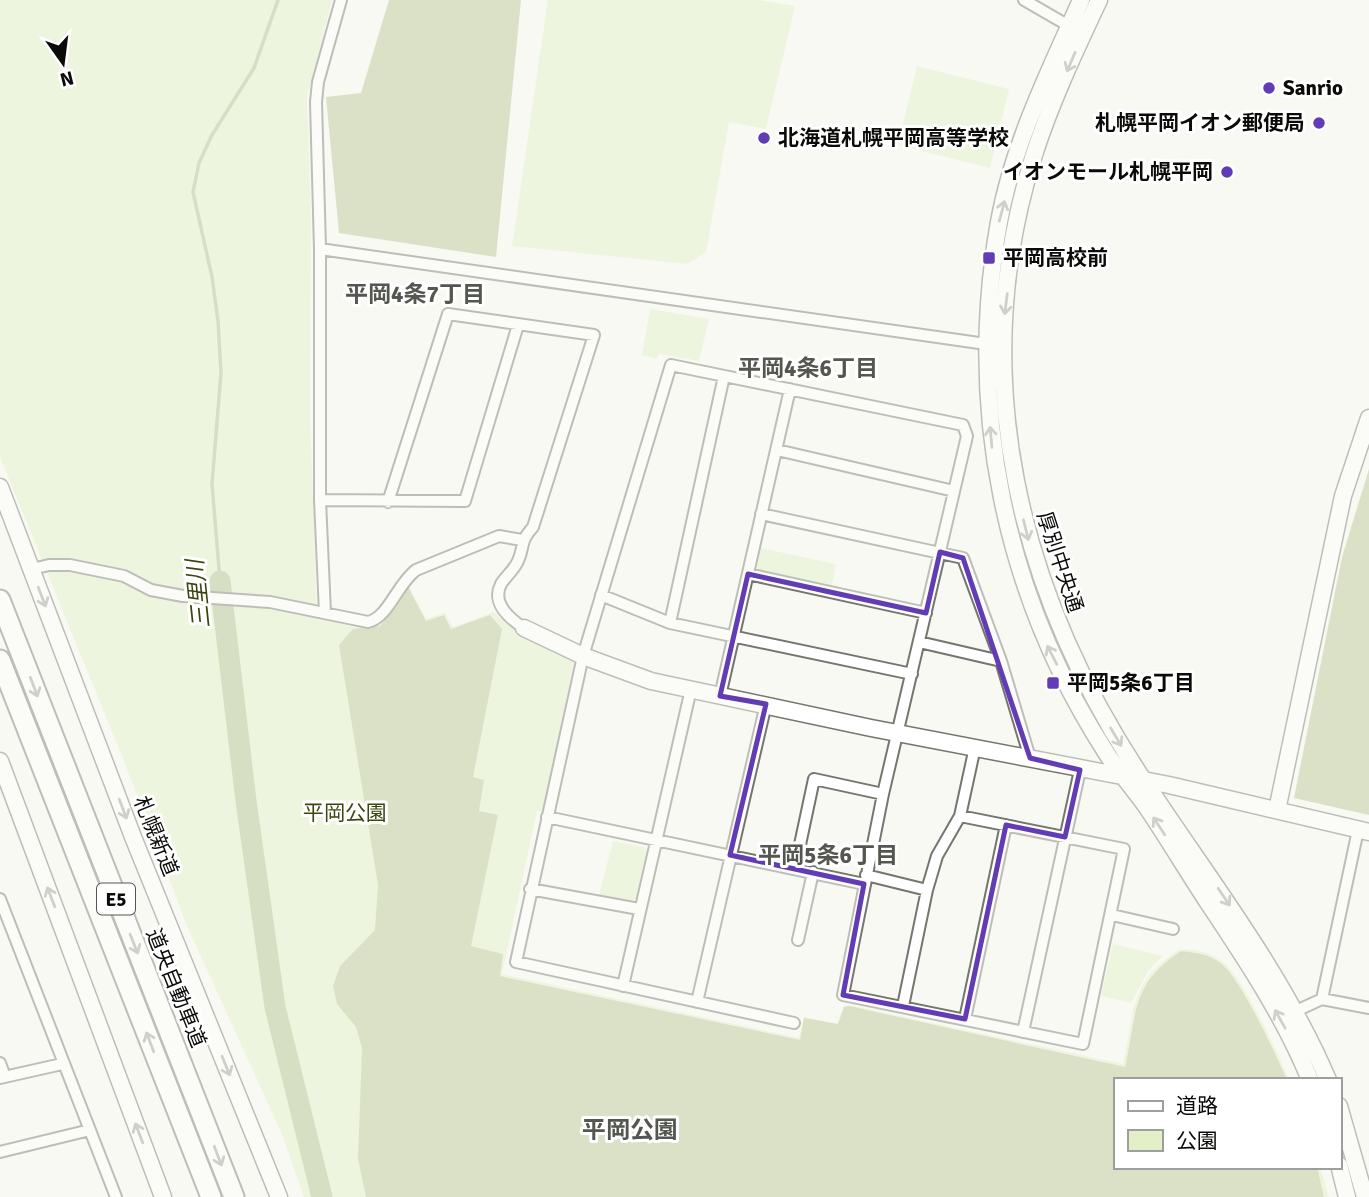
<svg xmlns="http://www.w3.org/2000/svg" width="1369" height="1197" font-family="Signika,'Noto Sans JP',sans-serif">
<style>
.green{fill:#e3efc6}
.forest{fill:#b7c493}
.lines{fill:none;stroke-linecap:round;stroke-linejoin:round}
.stream{stroke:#aebc8a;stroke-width:3.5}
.river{stroke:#aebc8a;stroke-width:21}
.street-casing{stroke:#747670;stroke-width:14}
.secondary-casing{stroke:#747670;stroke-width:19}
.highway-casing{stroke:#747670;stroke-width:23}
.street{stroke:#fff;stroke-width:10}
.secondary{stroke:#fff;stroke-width:16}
.highway{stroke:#fff;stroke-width:19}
.oneway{stroke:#9d9e9d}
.marked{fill:none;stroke:#613cb4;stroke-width:5;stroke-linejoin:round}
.poi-dot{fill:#613cb4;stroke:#fff;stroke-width:2.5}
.labels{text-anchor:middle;stroke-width:6;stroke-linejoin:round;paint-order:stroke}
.shield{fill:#fff;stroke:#545553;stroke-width:2}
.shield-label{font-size:19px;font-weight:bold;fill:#0b0c09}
.poi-label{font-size:21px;font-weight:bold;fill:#0b0c09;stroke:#fff;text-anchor:start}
.street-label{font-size:21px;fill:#0b0c09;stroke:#fff}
.park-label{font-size:21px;fill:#3b470e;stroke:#fff}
.neighbourhood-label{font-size:23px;font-weight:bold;fill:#545650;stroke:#fff}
.water-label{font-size:23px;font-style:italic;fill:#39450c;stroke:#fff}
.quarter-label{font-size:24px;font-weight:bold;fill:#545650;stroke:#fff}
</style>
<rect width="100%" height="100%" fill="#f7f9f2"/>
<path class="green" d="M0 0H332L307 97 311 214 310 414 317 618 355 627 380 625 408 584 426 619 445 613 453 627 494 612 517 632 574 659 544 811H537L502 974 799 1038 804 1017 837 1024 844 1006 849 1005 1123 1064C1135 1011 1128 982 1180 949 1196 950 1208 951 1222 961 1242 976 1279 1054 1289 1080H1115V1167H1320L1329 1197H304L281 1132 188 928 122 756 0 457Z
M548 0H759L795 6 766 129 729 122 706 252 687 264 512 246Z
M917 66 1009 89 990 168 898 145Z
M650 309 709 319 699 361 659 354 657 359 642 355Z
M761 548 836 564 832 585 760 571 757 566Z
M613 841 644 847 646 851 636 899 631 901 599 895Z
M1113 944 1163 956 1148 971 1131 1003 1101 996Z"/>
<path class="forest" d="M389 0H521L496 257 339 233 326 97 361 93Z
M1369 469V815L1294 798 1342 557Z
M408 587 426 621 444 615 451 629 490 615 502 629 473 777 484 780 479 811 498 815 471 946 503 954 500 976 800 1040 804 1018 838 1024 844 1007 849 1006 1125 1067C1137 1015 1130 984 1181 951 1197 953 1209 954 1222 964 1241 980 1276 1054 1287 1080H1115V1167H1317L1324 1197H366L358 1159 362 1048 356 1027 337 1004 333 986 340 966 375 930 378 885 339 645 353 629 380 626Z"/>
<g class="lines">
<path class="stream" d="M220 581 212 484 221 373 218 321 212 277 193 192 199 163 212 135 254 68 278 0"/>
<path class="river" d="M220 581 246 801 275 1007 322 1197"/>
<defs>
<path id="street" d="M1024 0 1069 26
M320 249 986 344
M777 450 954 491
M320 500 465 501 518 325
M388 502 448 314 594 335 533 527C519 543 525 545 518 561 514 570 506 576 501 584 491 603 510 619 524 628
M761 514 963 558 1001 661 1030 758
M32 569 49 565H70L124 576 151 590 183 596 270 602 368 622C388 618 397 584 416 570L499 536 522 540
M748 574 926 613
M601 595 670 623 912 674
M325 613 320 500V249L316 102 318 82 341 0
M670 623 724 376
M919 642 1001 661
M720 696 790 389
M547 817 864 884
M795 868 814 779 883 794
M866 875 927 890
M530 889 639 909
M0 899 116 1197
M1112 915 1173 929
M798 940 813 872
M623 986 691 689
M1322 999 1358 830
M697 1002 766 704
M903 1006 927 890 937 856 960 816 975 747
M1296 1011 1322 999 1369 1008
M965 1019 1006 825
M794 1023 516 962 583 656 671 365 963 425 967 436 883 794 843 995 1083 1044 1124 849 960 816
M1023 1032 1080 770
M0 1063 5 1077
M0 1078 62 1064
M0 1152 90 1130"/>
<path id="secondary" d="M1081 0C1049 72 1013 144 999 222 966 408 1004 595 1107 754 1119 772 1133 788 1146 806 1167 837 1186 869 1207 901 1245 958 1284 1016 1310 1080
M1099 0C1075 51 1050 104 1033 158 965 376 1019 593 1142 778 1207 877 1281 970 1328 1080
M0 487 133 837 279 1197
M524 628 583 656 651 681 871 728 1169 785 1369 832
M0 761 163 1197
M1277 810 1343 496 1369 418
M1339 1106 1365 1197
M1339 1165 1347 1197"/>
<path id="highway" d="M0 600 234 1197
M0 660 211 1197"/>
</defs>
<use href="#street" class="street-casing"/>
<use href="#secondary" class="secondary-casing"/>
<use href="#highway" class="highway-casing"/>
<use href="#street" class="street"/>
<use href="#secondary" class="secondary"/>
<use href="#highway" class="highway"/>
</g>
<defs><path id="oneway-shaft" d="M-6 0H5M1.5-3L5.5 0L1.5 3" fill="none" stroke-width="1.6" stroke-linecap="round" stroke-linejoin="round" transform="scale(1.75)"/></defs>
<g class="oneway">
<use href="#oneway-shaft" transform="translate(1071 62) rotate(113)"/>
<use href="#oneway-shaft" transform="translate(1002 211) rotate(-75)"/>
<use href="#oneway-shaft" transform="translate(1006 304) rotate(97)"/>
<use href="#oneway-shaft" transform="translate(991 437) rotate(-95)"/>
<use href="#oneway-shaft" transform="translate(1026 530) rotate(76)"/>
<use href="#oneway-shaft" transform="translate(42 597) rotate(69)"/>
<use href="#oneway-shaft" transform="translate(1052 655) rotate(-117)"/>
<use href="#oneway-shaft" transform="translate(34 687) rotate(69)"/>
<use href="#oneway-shaft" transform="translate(1116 737) rotate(59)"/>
<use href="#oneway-shaft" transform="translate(123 809) rotate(69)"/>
<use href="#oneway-shaft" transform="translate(1159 826) rotate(-123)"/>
<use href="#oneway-shaft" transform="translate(51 897) rotate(-111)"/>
<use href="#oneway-shaft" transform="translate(1224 897) rotate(56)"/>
<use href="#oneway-shaft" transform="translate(134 944) rotate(68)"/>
<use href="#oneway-shaft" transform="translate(1280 1019) rotate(-119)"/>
<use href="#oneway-shaft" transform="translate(150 1042) rotate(-111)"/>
<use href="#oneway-shaft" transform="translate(226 1066) rotate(68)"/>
<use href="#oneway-shaft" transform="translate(139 1133) rotate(-111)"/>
<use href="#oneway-shaft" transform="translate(218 1156) rotate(69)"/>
</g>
<path d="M0 0H1369V1197H0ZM940 552 963 558 1030 758 1080 770 1065 837 1006 825 965 1019 843 995 864 884 730 855 766 704 720 696 748 574 926 613Z" fill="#f7f9f2" fill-opacity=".55" fill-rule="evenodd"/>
<path class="marked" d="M940 552 963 558 1030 758 1080 770 1065 837 1006 825 965 1019 843 995 864 884 730 855 766 704 720 696 748 574 926 613Z"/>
<g class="poi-dot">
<circle cx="1269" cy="88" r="7"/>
<circle cx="1319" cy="123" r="7"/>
<circle cx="764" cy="138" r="7"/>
<circle cx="1227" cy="172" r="7"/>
<rect x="982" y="251" width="14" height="14" rx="3.5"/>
<rect x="1046" y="676" width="14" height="14" rx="3.5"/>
</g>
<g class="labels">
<rect class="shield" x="97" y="883.5" width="38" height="31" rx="5"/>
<g class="shield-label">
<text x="116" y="906">E5</text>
</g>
<g class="poi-label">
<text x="1283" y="95">Sanrio</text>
<text x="1305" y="130" text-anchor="end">札幌平岡イオン郵便局</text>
<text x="778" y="145">北海道札幌平岡高等学校</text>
<text x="1213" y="179" text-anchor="end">イオンモール札幌平岡</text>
<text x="1003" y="265">平岡高校前</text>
<text x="1067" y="690">平岡5条6丁目</text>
</g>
<g class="street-label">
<text transform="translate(1060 562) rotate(72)" y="7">厚別中央通</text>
<text transform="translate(156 836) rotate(68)" y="7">札幌新道</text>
<text transform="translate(176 988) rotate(68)" y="7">道央自動車道</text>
</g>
<g class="park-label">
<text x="345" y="820">平岡公園</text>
</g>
<g class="neighbourhood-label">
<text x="415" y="302">平岡4条7丁目</text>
<text x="808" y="376">平岡4条6丁目</text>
<text x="828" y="863">平岡5条6丁目</text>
</g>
<g class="water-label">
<text transform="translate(198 594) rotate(-96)" y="8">三里川</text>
</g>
<g class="quarter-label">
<text x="630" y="1138">平岡公園</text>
</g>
</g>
<rect x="1114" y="1078" width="228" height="91" fill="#ffffff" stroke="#9d9e9d" stroke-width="2"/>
<rect x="1128" y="1101" width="35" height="10" fill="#ffffff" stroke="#9d9e9d" stroke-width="2"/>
<text x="1176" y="1113" font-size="21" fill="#0b0c09">道路</text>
<rect x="1128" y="1130" width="35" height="21" fill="#e3efc6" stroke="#9d9e9d" stroke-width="2"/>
<text x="1176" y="1148" font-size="21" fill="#0b0c09">公園</text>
<g transform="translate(63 63) rotate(166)" stroke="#ffffff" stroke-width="5" paint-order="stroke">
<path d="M0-5L12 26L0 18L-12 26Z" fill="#0b0c09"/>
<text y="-10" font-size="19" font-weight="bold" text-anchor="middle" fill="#0b0c09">N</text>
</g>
</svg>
